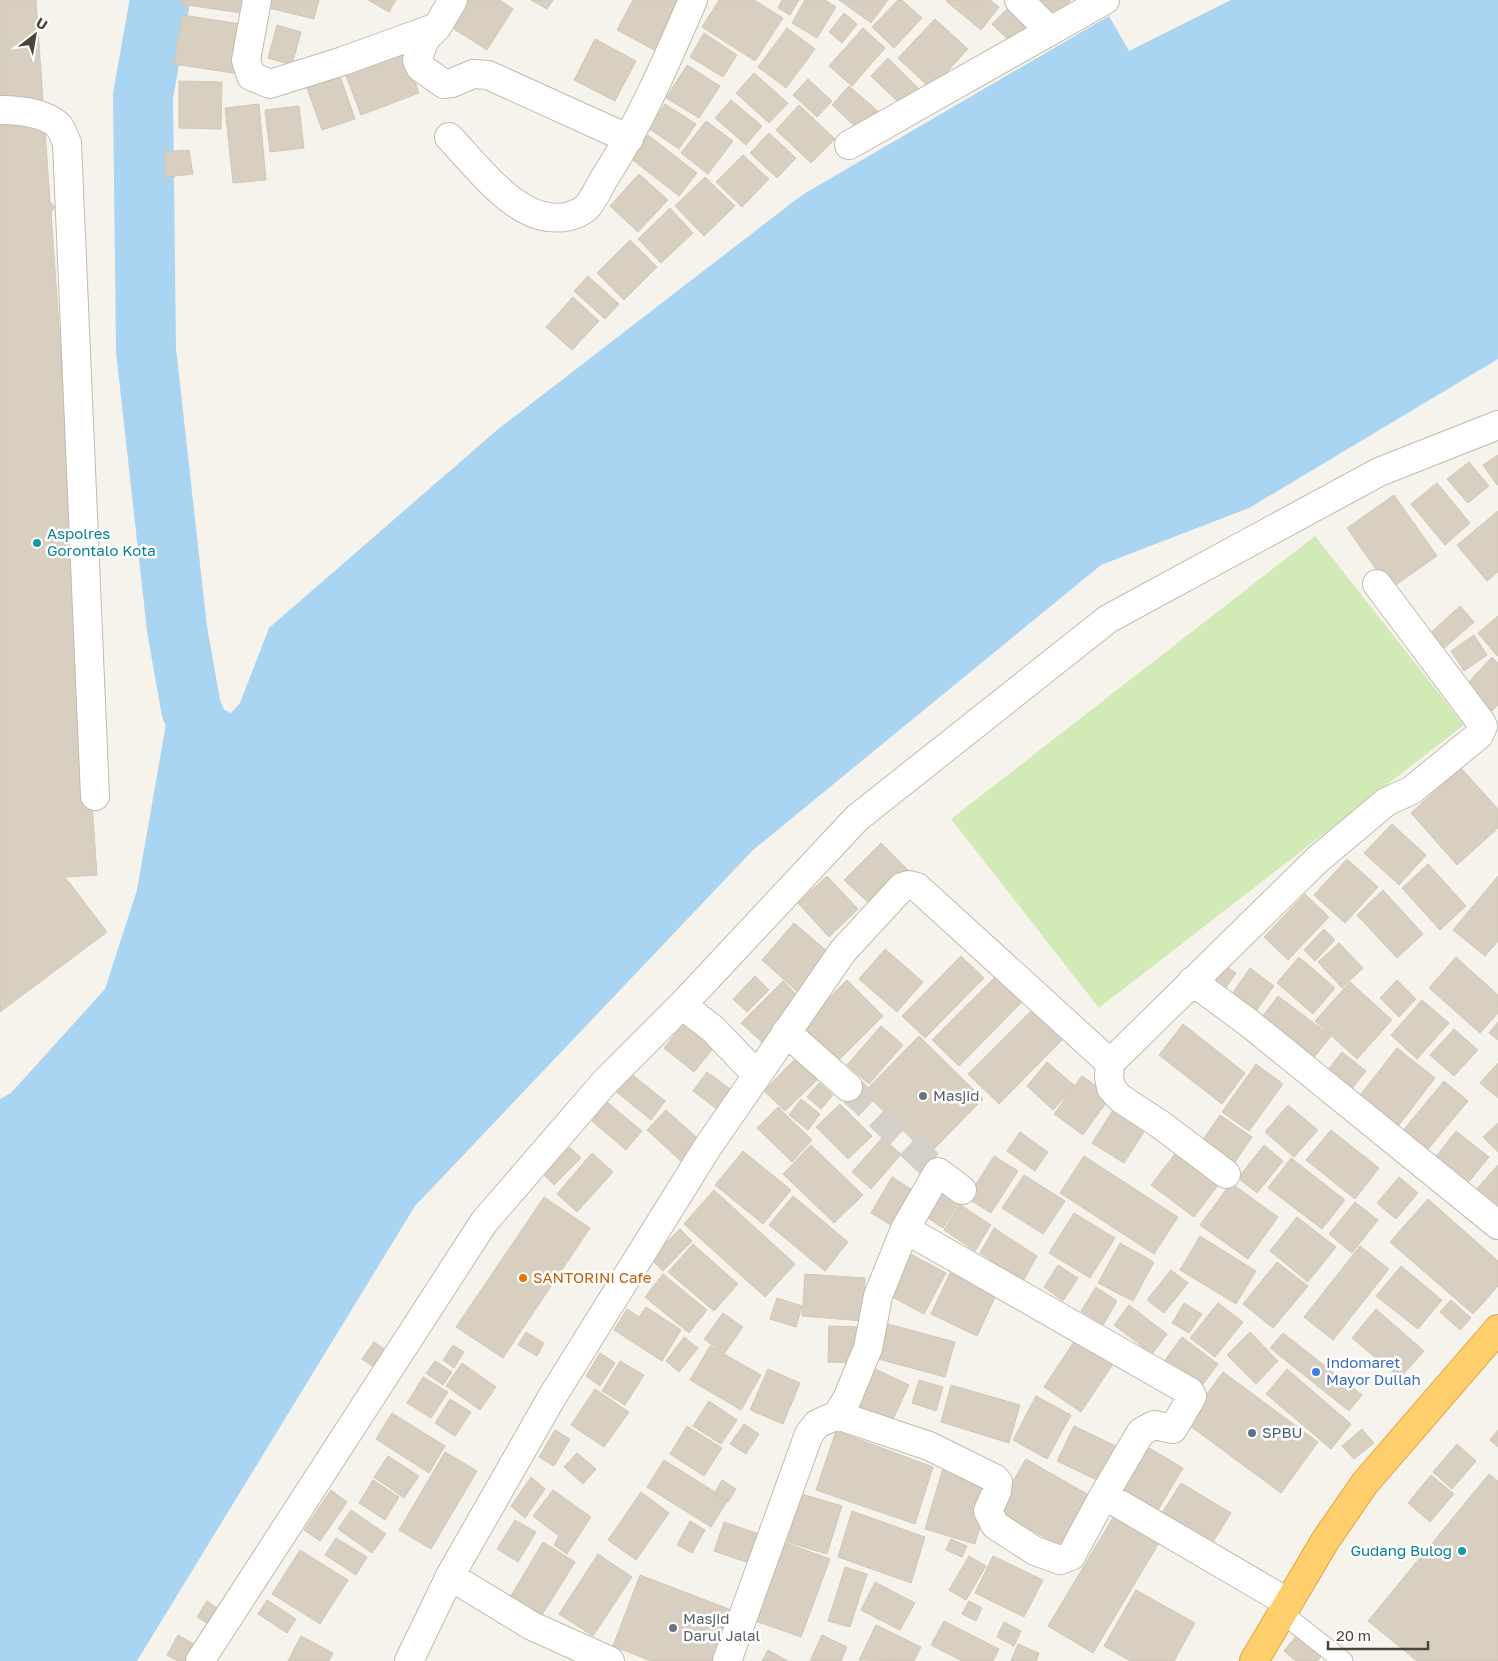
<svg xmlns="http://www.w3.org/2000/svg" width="1498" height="1661" font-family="'Golos Text',sans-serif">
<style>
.green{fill:#d2eab5}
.water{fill:#a9d4f2}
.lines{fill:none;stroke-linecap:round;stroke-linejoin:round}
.river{stroke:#a9d4f2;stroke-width:60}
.building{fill:#d8cfc1;stroke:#d3c7b4}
.street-tunnel{stroke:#d4d0c8;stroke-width:28;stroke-dasharray:28 14;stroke-linecap:butt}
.lane-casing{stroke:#c2bbae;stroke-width:21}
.street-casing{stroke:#c2bbae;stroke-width:30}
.highway-casing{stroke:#e0a43c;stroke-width:30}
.lane{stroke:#fff;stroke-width:19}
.street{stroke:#fff;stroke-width:28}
.highway{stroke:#ffcf6e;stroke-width:28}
.culture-dot{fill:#0f9aa8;stroke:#fff;stroke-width:2}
.worship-dot{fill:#6b7280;stroke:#fff;stroke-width:2}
.food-dot{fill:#e8710a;stroke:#fff;stroke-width:2}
.shop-dot{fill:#3f7fe0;stroke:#fff;stroke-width:2}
.service-dot{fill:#5c6f8a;stroke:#fff;stroke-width:2}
.labels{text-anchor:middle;stroke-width:5;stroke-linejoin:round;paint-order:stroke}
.culture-label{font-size:15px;fill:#0d838f;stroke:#fff;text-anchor:start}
.worship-label{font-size:15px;fill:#5b616d;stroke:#fff;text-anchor:start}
.food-label{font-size:15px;fill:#c56008;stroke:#fff;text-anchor:start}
.shop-label{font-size:15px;fill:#366cbe;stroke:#fff;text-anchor:start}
.service-label{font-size:15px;fill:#4e5e75;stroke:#fff;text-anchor:start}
</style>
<rect width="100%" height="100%" fill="#f6f3ec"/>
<path class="green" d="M1315 536 1464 725 1099 1008 951 819Z"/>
<path class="water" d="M1231 0H1498V359L1249 508 1101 565 753 850 415 1206 137 1661H0V1099L11 1093 105 989 137 890 167 718 210 703 231 713 240 703 269 628 497 430 802 195 1109 16 1129 51Z"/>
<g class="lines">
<path class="river" d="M160 0 143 96 146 350 177 629 191 708 222 786"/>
</g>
<path class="building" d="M0 0H36L50 202 55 207 51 212 97 875 65 877 107 932 0 1012Z
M182 0H249L247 14 181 4Z
M266 0H319L314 19 265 7Z
M368 0H396L389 12Z
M469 0H500L513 9 487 50 451 27Z
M531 0H553L547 9Z
M633 0H688L660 53 617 30Z
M719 0H754L783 18 755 61 702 27Z
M782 0H799L790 15 778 8Z
M805 0H825L836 7 817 38 792 23Z
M839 0H888L871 23Z
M898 0H902L922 18 894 48 872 27Z
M948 0H990L999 7 981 30 946 1Z
M1040 0H1071L1056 16Z
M1014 2 1037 24 1016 47 992 24Z
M844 13 857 24 842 43 829 32Z
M182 15 247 25 239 74 174 64Z
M935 19 968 49 931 89 898 58Z
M277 25 301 32 292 65 268 58Z
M787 28 815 49 786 88 758 67Z
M863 28 885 48 852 86 829 66Z
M704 33 737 55 723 77 690 57Z
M595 39 636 61 615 101 574 80Z
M401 46 419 93 361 115 343 68Z
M888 58 921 91 904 108 871 76Z
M687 65 720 86 699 118 666 98Z
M754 73 788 103 769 123 736 93Z
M340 76 355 119 322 130 307 88Z
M808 79 832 101 817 117 793 95Z
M179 81 222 82 221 129 179 128Z
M849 86 879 112 861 132 832 105Z
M731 100 762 126 746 145 715 118Z
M259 104 266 180 233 183 225 108Z
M665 104 696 124 679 149 648 128Z
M799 105 835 139 811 163 776 130Z
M299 106 304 148 270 152 265 110Z
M706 121 733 141 708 174 681 153Z
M769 133 796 158 777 178 750 153Z
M648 135 697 173 679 196 630 158Z
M189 150 193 174 166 177 164 152Z
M743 155 769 179 742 207 716 182Z
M639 174 668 200 638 232 610 206Z
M705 177 735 206 704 236 675 206Z
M670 208 693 233 661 263 638 239Z
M630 240 657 267 624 300 597 273Z
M588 276 619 304 605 319 574 291Z
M573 297 599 321 572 350 546 327Z
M1498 455V484L1497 485 1483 465Z
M1469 462 1489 486 1468 503 1447 479Z
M1437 483 1470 523 1445 545 1411 504Z
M1394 495 1437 556 1390 589 1347 528Z
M1498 511V572L1487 581 1457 545Z
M1460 606 1474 622 1441 651 1427 636Z
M1498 616V655L1497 656 1478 633Z
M1474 635 1487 655 1464 671 1451 651Z
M1492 657 1498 663V705L1492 711 1465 686Z
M1461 768 1498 809V828L1457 865 1411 813Z
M1392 824 1426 855 1399 885 1364 853Z
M881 843 909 871 873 907 844 880Z
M1347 859 1378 887 1345 923 1314 895Z
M1428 864 1466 906 1440 930 1402 888Z
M827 876 858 909 829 937 798 903Z
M1498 876V941L1485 956 1453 930Z
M1383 890 1423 934 1397 958 1357 915Z
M1305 894 1329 917 1288 960 1264 937Z
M794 923 835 958 802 996 762 960Z
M1324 929 1335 940 1315 961 1304 950Z
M1339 943 1363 968 1342 988 1318 962Z
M885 949 923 982 897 1012 859 979Z
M961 956 984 978 925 1038 902 1016Z
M1299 957 1335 988 1313 1014 1277 983Z
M1456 957 1498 995V1013L1480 1033 1429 988Z
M1220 962 1236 973 1223 992 1206 980Z
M1250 968 1274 986 1254 1014 1230 997Z
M755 976 769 990 747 1012 733 999Z
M996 976 1022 1002 959 1066 932 1040Z
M847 980 883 1016 833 1066 797 1030Z
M1397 980 1416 999 1399 1017 1380 998Z
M783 981 804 1002 763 1043 741 1023Z
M1350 982 1392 1020 1357 1059 1315 1021Z
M1278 996 1331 1036 1311 1061 1259 1021Z
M1422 1000 1449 1023 1417 1059 1391 1035Z
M1039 1003 1069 1033 999 1104 968 1074Z
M689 1017 719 1041 694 1072 664 1048Z
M1498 1022V1040L1489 1033Z
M1183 1024 1245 1073 1222 1104 1159 1055Z
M881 1026 903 1045 869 1084 847 1065Z
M1454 1029 1478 1050 1454 1076 1430 1055Z
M919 1036 983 1099 928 1155 864 1092Z
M1397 1048 1435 1078 1396 1129 1357 1099Z
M1342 1052 1366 1071 1347 1095 1323 1076Z
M795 1059 817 1080 785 1111 764 1091Z
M1047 1062 1075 1086 1053 1110 1027 1086Z
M1498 1063V1098L1480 1083Z
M1256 1064 1283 1084 1249 1131 1222 1112Z
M629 1072 665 1101 651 1120 614 1090Z
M707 1072 733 1091 718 1110 693 1091Z
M1082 1076 1111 1096 1083 1135 1054 1114Z
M1444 1081 1468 1101 1424 1154 1400 1134Z
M819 1083 833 1095 821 1109 807 1097Z
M801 1099 820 1114 808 1130 789 1115Z
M607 1102 642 1131 626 1150 592 1121Z
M840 1104 872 1136 848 1159 816 1127Z
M1288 1105 1318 1130 1294 1157 1265 1132Z
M778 1107 812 1140 792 1162 757 1128Z
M1115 1107 1147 1127 1124 1163 1092 1143Z
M666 1110 702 1142 683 1163 647 1130Z
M1220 1115 1252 1137 1229 1171 1197 1148Z
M1498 1123V1152L1483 1137Z
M1331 1130 1379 1168 1355 1199 1306 1160Z
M1456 1131 1489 1157 1463 1189 1431 1163Z
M1020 1132 1048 1152 1035 1171 1007 1151Z
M882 1138 901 1154 871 1189 852 1172Z
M811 1145 863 1195 834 1223 783 1174Z
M1264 1145 1283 1161 1257 1193 1238 1178Z
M1181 1146 1224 1177 1194 1217 1151 1185Z
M570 1147 581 1158 554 1185 543 1174Z
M743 1151 791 1190 763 1224 715 1185Z
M592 1153 613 1172 577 1212 557 1194Z
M994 1156 1018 1171 991 1213 967 1198Z
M1084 1156 1178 1217 1154 1254 1060 1193Z
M1291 1158 1345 1200 1322 1229 1268 1188Z
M1498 1165V1217L1472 1194Z
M1024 1175 1065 1201 1043 1234 1002 1208Z
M892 1177 917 1193 896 1228 871 1213Z
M1399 1177 1418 1193 1396 1219 1377 1203Z
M1231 1183 1278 1217 1248 1259 1200 1225Z
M933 1187 958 1203 943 1228 919 1212Z
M714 1190 795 1264 765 1297 684 1224Z
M793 1196 848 1242 825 1271 769 1225Z
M544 1197 590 1228 503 1358 456 1327Z
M1428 1199 1498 1261V1286L1473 1314 1390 1242Z
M1355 1202 1378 1220 1352 1253 1329 1234Z
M959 1204 991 1225 975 1251 944 1230Z
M1074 1213 1115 1238 1090 1278 1049 1253Z
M1297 1217 1336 1247 1308 1282 1270 1251Z
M994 1228 1037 1256 1023 1281 980 1253Z
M680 1229 692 1241 663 1271 650 1258Z
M1200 1236 1256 1271 1236 1304 1180 1270Z
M1120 1243 1154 1262 1133 1301 1098 1283Z
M693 1244 738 1284 714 1311 668 1272Z
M1360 1246 1389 1269 1333 1340 1304 1317Z
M905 1251 946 1273 924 1314 883 1292Z
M1277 1262 1308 1286 1273 1328 1243 1304Z
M1058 1265 1078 1278 1063 1301 1044 1287Z
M1401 1266 1442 1300 1418 1329 1376 1296Z
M1171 1270 1188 1283 1164 1313 1147 1300Z
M950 1273 996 1295 977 1336 931 1314Z
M663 1274 707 1310 689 1333 645 1297Z
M805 1274 865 1278 863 1321 802 1316Z
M1096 1287 1117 1301 1103 1325 1081 1311Z
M777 1298 802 1306 796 1327 770 1319Z
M1451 1300 1471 1318 1460 1330 1440 1312Z
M1184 1303 1202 1314 1189 1333 1172 1323Z
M1218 1303 1243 1322 1215 1357 1190 1338Z
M1129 1305 1167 1334 1152 1354 1114 1325Z
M646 1307 681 1330 662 1361 614 1330 627 1309 639 1317Z
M1376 1309 1424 1351 1400 1378 1352 1338Z
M723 1313 743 1327 724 1354 704 1339Z
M888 1324 955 1342 945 1377 878 1359Z
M829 1326 862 1327 861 1363 828 1362Z
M526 1332 544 1343 537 1356 518 1345Z
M1250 1332 1278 1361 1256 1384 1227 1355Z
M1283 1333 1362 1395 1349 1411 1270 1348Z
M1079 1334 1117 1358 1081 1412 1044 1387Z
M684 1337 698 1348 679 1372 666 1361Z
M1182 1337 1218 1364 1201 1387 1165 1360Z
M374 1342 389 1352 378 1370 362 1359Z
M453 1345 464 1352 454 1368 443 1360Z
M710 1346 761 1375 741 1410 690 1380Z
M600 1353 615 1363 600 1386 586 1376Z
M435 1361 452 1372 443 1385 426 1373Z
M620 1361 644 1375 625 1405 602 1391Z
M462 1363 496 1387 480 1410 446 1386Z
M873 1368 909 1385 889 1428 853 1410Z
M768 1369 800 1383 783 1424 750 1410Z
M1287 1369 1351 1424 1331 1449 1266 1394Z
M1223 1372 1318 1442 1281 1493 1186 1423Z
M423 1377 448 1392 431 1418 407 1403Z
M919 1380 943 1387 936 1411 912 1403Z
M951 1385 1020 1405 1009 1443 941 1422Z
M595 1389 629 1412 604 1447 571 1425Z
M1036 1396 1071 1415 1047 1459 1013 1440Z
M450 1399 471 1412 455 1436 435 1423Z
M709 1401 737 1420 721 1444 693 1426Z
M392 1413 445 1446 429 1473 376 1439Z
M744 1424 759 1434 746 1454 730 1444Z
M687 1426 722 1448 704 1476 670 1454Z
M1074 1426 1120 1448 1103 1483 1057 1461Z
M1362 1429 1374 1443 1354 1459 1342 1446Z
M555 1430 570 1439 554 1466 539 1457Z
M1498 1430V1447L1490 1440Z
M836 1431 933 1467 915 1524 816 1490Z
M1139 1442 1183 1468 1155 1515 1111 1489Z
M1457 1444 1476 1461 1452 1489 1433 1472Z
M445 1452 477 1471 431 1549 399 1530Z
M577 1453 596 1469 583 1484 564 1467Z
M388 1456 419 1476 404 1498 374 1477Z
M1026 1459 1094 1498 1065 1549 996 1510Z
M664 1460 728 1500 711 1527 647 1487Z
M943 1468 993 1483 975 1544 925 1529Z
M1489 1474 1498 1481V1661H1417L1368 1621Z
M1431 1475 1454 1494 1430 1522 1408 1503Z
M531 1477 545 1489 525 1518 511 1506Z
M373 1480 399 1497 385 1520 359 1503Z
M722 1480 736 1489 728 1502 714 1494Z
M1181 1483 1231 1513 1210 1547 1160 1516Z
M331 1490 347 1502 320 1541 304 1530Z
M553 1490 591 1517 567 1554 554 1545 559 1536 533 1516Z
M641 1492 669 1513 636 1560 608 1540Z
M802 1494 842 1506 827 1554 787 1542Z
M351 1510 386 1534 372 1553 338 1529Z
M852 1511 925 1537 911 1583 838 1557Z
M1114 1516 1159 1543 1093 1653 1048 1626Z
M515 1520 536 1532 518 1562 497 1549Z
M690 1521 705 1530 692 1553 677 1545Z
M724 1522 762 1535 752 1564 714 1551Z
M336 1538 367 1557 356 1575 325 1555Z
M775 1539 830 1559 801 1637 747 1618Z
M951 1539 967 1546 962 1557 946 1550Z
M543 1542 575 1562 542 1615 511 1596Z
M300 1550 348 1580 320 1624 272 1594Z
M598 1554 632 1577 593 1636 559 1614Z
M969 1556 986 1566 966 1600 949 1590Z
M993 1556 1043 1580 1024 1617 975 1593Z
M845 1567 867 1574 850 1627 828 1621Z
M640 1575 734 1611 714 1661H651L613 1646Z
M875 1582 915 1603 900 1630 861 1610Z
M1136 1590 1195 1623 1174 1661H1130L1104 1646Z
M267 1600 296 1619 287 1633 258 1614Z
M207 1601 223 1612 213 1627 197 1617Z
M969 1601 982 1608 976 1621 962 1614Z
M944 1621 999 1649 993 1661H962L931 1645Z
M1004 1622 1021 1631 1014 1646 997 1637Z
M876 1625 921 1647 914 1661 859 1660Z
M1301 1630 1326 1651 1317 1661H1296L1284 1651Z
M178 1635 201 1648 193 1661H178L167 1655Z
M822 1635 847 1647 841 1661H810Z
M301 1636 333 1653 329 1661H288Z
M1018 1644 1039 1653 1036 1661H1011Z
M768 1650 788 1661H762Z"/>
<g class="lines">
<path class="street-tunnel" d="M848 1087 938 1172"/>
<defs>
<path id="lane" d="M1281 1612 1343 1661"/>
<path id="street" d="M257 0 246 60 251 76 270 84 343 61 437 27
M453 0 437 27 425 39 417 60 420 67 444 84 452 83 473 74 488 75 629 139
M1019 0 1050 31
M0 110C18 110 43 112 58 125 62 129 64 137 67 143L95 796
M449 137C474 163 511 213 548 217 562 219 577 216 587 207 595 198 600 184 607 174 642 119 667 60 693 0
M849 145 1105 0
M1192 981 1249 1023 1498 1225
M682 1005 857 818 1108 619 1379 472 1498 425
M786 1032 848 1087
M1226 1174 1161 1125 1120 1098 1111 1088 1109 1077 1110 1063 1317 860 1386 802 1412 790 1479 735 1483 726 1480 721 1377 584
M962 1190 938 1172 905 1229 878 1296 868 1348 847 1399 837 1415 929 1446 994 1478 998 1482 997 1491 988 1511 995 1525 1035 1551 1060 1560 1071 1556 1104 1495 1287 1602
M905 1229 1190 1392 1192 1396 1190 1400 1173 1429 1154 1425 1141 1432 1104 1495
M450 1576 532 1626 610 1661
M200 1661 484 1222 605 1082 682 1005 713 1029 757 1075
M409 1661 450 1576 552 1397 707 1148 843 951 902 887 909 885 917 887 1110 1063
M727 1661 809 1434 817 1424 837 1415"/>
<path id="highway" d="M1254 1661 1325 1541 1365 1483 1498 1329"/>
</defs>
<use href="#lane" class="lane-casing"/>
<use href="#street" class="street-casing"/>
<use href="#highway" class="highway-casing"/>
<use href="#lane" class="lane"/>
<use href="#street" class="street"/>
<use href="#highway" class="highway"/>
</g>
<g class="culture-dot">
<circle cx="37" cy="543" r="5"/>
<circle cx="1462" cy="1551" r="5"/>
</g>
<g class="worship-dot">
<circle cx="923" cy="1096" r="5"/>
<circle cx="673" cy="1628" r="5"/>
</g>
<circle class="food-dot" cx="523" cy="1278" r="5"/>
<circle class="shop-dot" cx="1316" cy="1372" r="5"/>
<circle class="service-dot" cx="1252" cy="1433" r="5"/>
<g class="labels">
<g class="culture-label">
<text x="47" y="539">Aspolres<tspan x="47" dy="17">Gorontalo Kota</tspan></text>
<text x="1452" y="1556" text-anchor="end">Gudang Bulog</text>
</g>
<g class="worship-label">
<text x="933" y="1101">Masjid</text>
<text x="683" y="1624">Masjid<tspan x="683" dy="17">Darul Jalal</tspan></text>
</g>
<g class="food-label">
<text x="533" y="1283">SANTORINI Cafe</text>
</g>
<g class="shop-label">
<text x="1326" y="1368">Indomaret<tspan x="1326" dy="17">Mayor Dullah</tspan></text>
</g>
<g class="service-label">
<text x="1262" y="1438">SPBU</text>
</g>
</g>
<g transform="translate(35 35) rotate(31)" stroke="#ffffff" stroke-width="4" paint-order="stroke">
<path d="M0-4L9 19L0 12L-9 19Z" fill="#4b4439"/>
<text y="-8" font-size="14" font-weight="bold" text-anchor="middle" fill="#4b4439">U</text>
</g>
<path d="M1328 1641v8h100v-8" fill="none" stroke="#4b4439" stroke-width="2.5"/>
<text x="1336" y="1641" font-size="15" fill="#4b4439" stroke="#ffffff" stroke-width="4" paint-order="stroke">20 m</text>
</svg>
